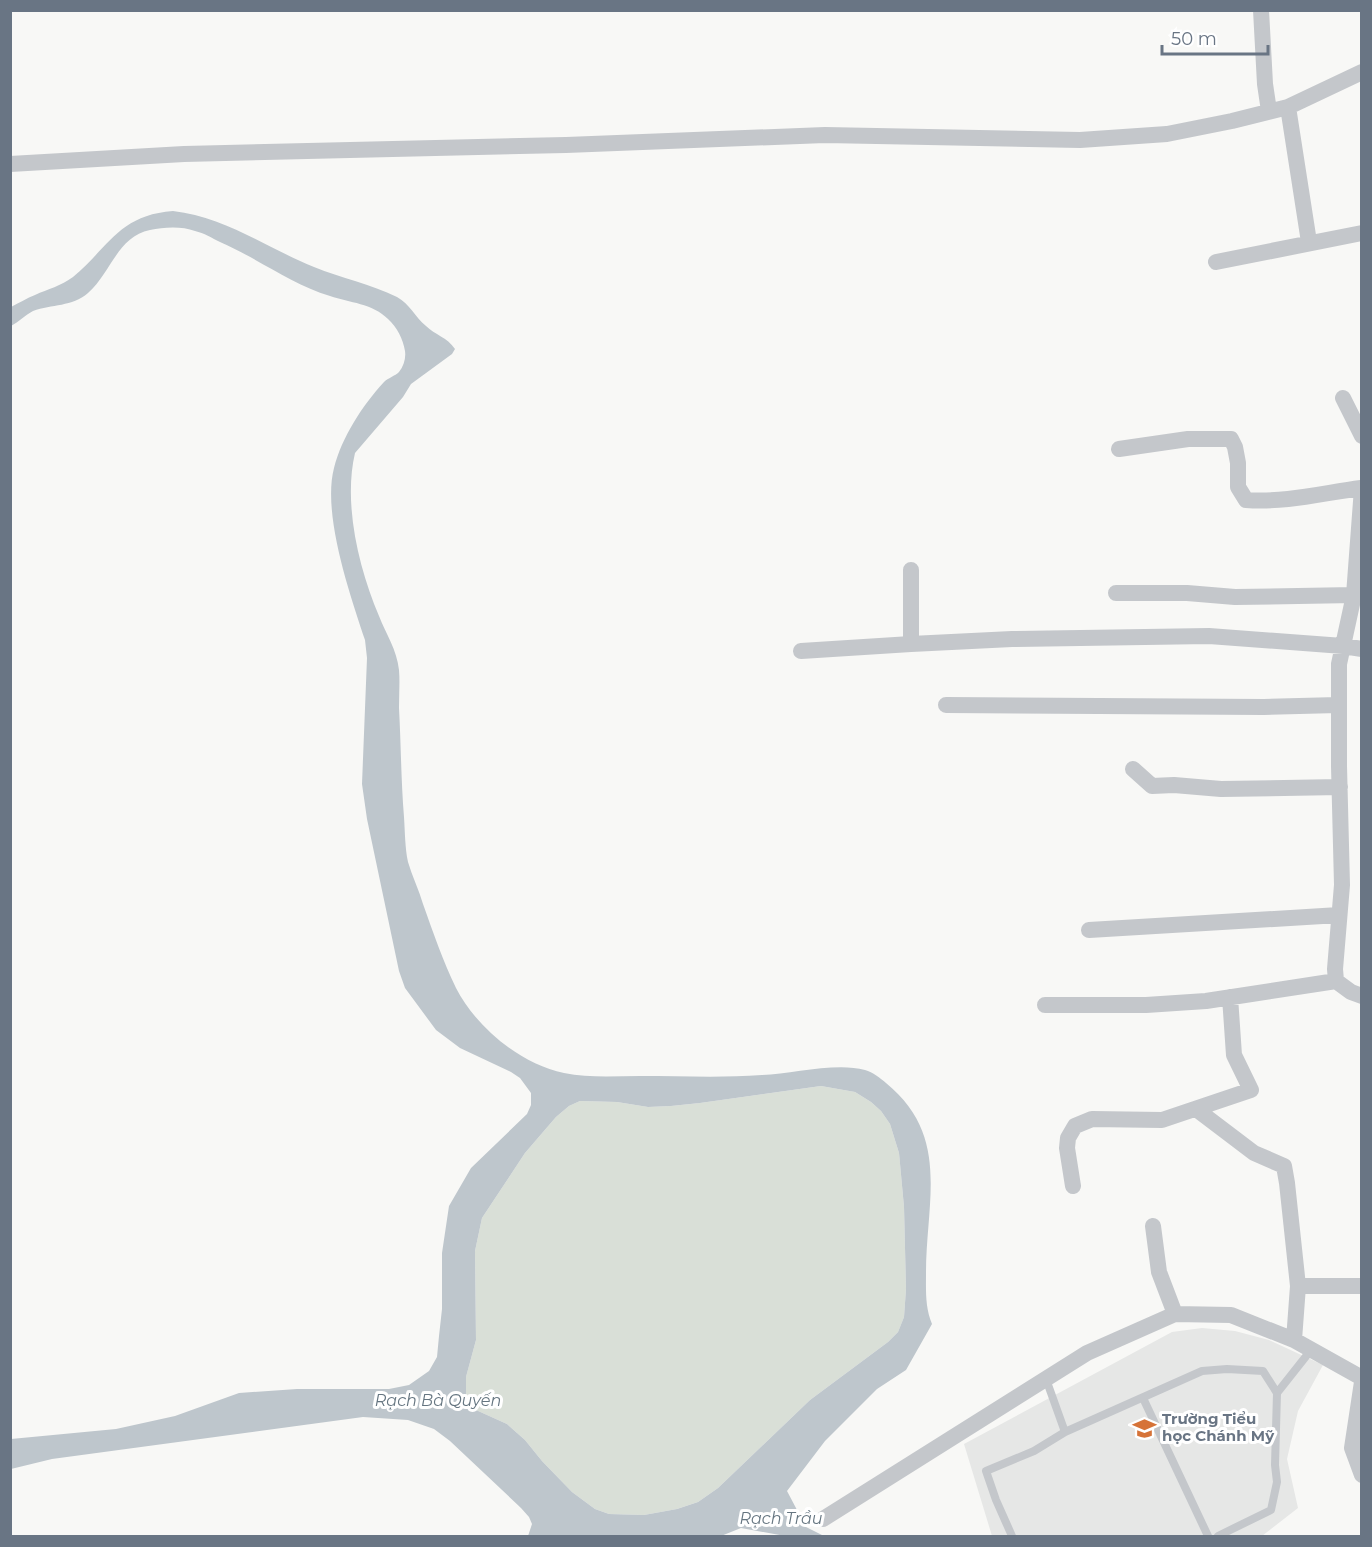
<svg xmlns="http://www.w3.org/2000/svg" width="1372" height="1547" font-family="Montserrat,sans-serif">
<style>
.built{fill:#e6e7e6}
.green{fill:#d9dfd7}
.water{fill:#bec6cc;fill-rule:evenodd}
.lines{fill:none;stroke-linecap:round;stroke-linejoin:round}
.lane{stroke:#c4c7cb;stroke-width:8}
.street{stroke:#c4c7cb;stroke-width:16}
.labels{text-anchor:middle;stroke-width:6;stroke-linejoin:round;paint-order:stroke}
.poi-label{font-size:15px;font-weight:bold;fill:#697584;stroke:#fff;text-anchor:start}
.water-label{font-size:16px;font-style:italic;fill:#657580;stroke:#fff}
</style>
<rect width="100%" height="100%" fill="#f8f8f6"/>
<path class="built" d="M1202 1328 1235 1331 1269 1340 1323 1365 1298 1411 1287 1459 1298 1508 1262 1536H992L964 1444 1172 1332Z"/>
<path class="green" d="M821 1086 855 1092 871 1102 881 1111 890 1124 899 1153 904 1207 906 1289 904 1317 898 1332 888 1342 810 1400 718 1488 698 1502 677 1509 644 1515 609 1514 595 1509 572 1492 542 1461 525 1440 507 1424 476 1410 466 1398V1377L476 1340 475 1251 482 1218 525 1153 556 1117 569 1106 580 1101 617 1102 648 1107 671 1106 700 1103Z"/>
<path class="water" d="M173 211C225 217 267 248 314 267 341 278 371 284 397 297 410 304 415 317 426 326 435 335 447 337 455 349L452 354 411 384 403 397 355 453C343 504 359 569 379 616 386 634 397 650 399 670 400 682 399 695 399 708 401 744 401 781 404 817 405 832 405 848 408 862 412 876 419 890 423 904 433 932 443 961 456 988 476 1027 520 1064 564 1073 588 1078 615 1076 640 1076 681 1076 722 1078 762 1075 792 1074 836 1062 865 1070 873 1072 880 1078 886 1083 951 1136 926 1201 926 1273 926 1291 925 1307 932 1324L906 1370 877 1389 825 1441 787 1491 806 1527 824 1536H785L741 1528 721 1536H528L532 1524 529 1517 521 1508 450 1441 434 1429 408 1420 363 1417 52 1459 11 1469V1439L116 1429 175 1416 239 1393 297 1389H389L409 1385 429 1371 437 1357 439 1336 442 1309V1253L449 1206 471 1168 527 1114 531 1105V1093L520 1078 511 1072 460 1048 436 1030 405 988 399 971 367 819 362 784 367 658 365 640C350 595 322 514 334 468 342 437 362 406 384 382 388 378 395 376 399 372 404 366 406 358 405 351 403 339 397 327 388 319 372 303 350 303 330 296 291 284 257 258 220 242 212 238 204 233 195 231 182 226 164 227 150 230 117 237 111 273 88 293 72 307 52 304 33 311 25 315 19 322 11 326V307C19 303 27 298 35 295 48 289 61 286 73 277 109 247 119 215 173 211ZM821 1086 855 1092 871 1102 881 1111 890 1124 899 1153 904 1207 906 1289 904 1317 898 1332 888 1342 810 1400 718 1488 698 1502 677 1509 644 1515 609 1514 595 1509 572 1492 542 1461 525 1440 507 1424 476 1410 466 1398V1377L476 1340 475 1251 482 1218 525 1153 556 1117 569 1106 580 1101 617 1102 648 1107 671 1106 700 1103Z"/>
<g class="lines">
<path class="lane" d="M1046 1379 1065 1432 1202 1371 1227 1369 1263 1371 1277 1393 1275 1465 1277 1482 1271 1510 1218 1536
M1277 1393 1311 1350
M1143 1398 1208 1536
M1012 1536 996 1500 986 1471 1034 1451 1065 1432"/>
<path class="street" d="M1261 10 1265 84 1269 111
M1288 107 1309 242
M10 164 184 154 566 145 825 135 1080 140 1167 134 1232 121 1288 107 1362 72
M1216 262 1362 233
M1343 398 1362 436
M1119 449 1188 439H1231L1235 447 1238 463V487L1246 500C1285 503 1323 493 1361 488
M1362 488 1354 595 1339 664V766L1342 885 1335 969 1336 981 1351 992 1362 996
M911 570V644L1012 639 1209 636 1343 646 1362 649
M1116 593H1187L1235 597 1354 595
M801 651 911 644
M946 705 1264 707 1338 705
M1133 769 1152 786 1174 785 1221 789 1340 787
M1089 930 1339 915
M1045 1005H1146L1206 1001 1336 981
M1196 1109 1254 1153 1284 1166 1287 1183 1298 1286 1294 1340
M1073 1186 1067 1148 1068 1138 1075 1126 1092 1119 1162 1120 1251 1090 1234 1055 1230 997
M1153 1226 1159 1272 1175 1314
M1298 1286H1362
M1362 1382 1352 1448 1362 1475
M823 1519 1087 1353 1175 1314 1231 1315 1294 1340 1362 1378"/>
</g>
<defs>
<symbol id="school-bare" viewBox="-9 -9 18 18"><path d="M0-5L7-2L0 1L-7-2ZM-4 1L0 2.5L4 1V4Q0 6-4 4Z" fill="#d67338" stroke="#fff" stroke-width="2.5" paint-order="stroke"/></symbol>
</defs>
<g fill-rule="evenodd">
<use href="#school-bare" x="1128" y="1412" width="33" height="33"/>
</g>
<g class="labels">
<g class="poi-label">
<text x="1162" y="1424">Trường Tiểu<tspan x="1162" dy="17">học Chánh Mỹ</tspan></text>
</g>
<g class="water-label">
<text x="438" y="1406">Rạch Bà Quyến</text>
<text x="781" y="1524">Rạch Trầu</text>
</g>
</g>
<rect width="1372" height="1547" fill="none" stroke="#697584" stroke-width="24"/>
<path d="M1162 45v9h106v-9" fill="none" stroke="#697584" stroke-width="3"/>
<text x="1171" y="45" font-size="18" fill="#697584" stroke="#ffffff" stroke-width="4.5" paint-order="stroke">50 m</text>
</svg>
